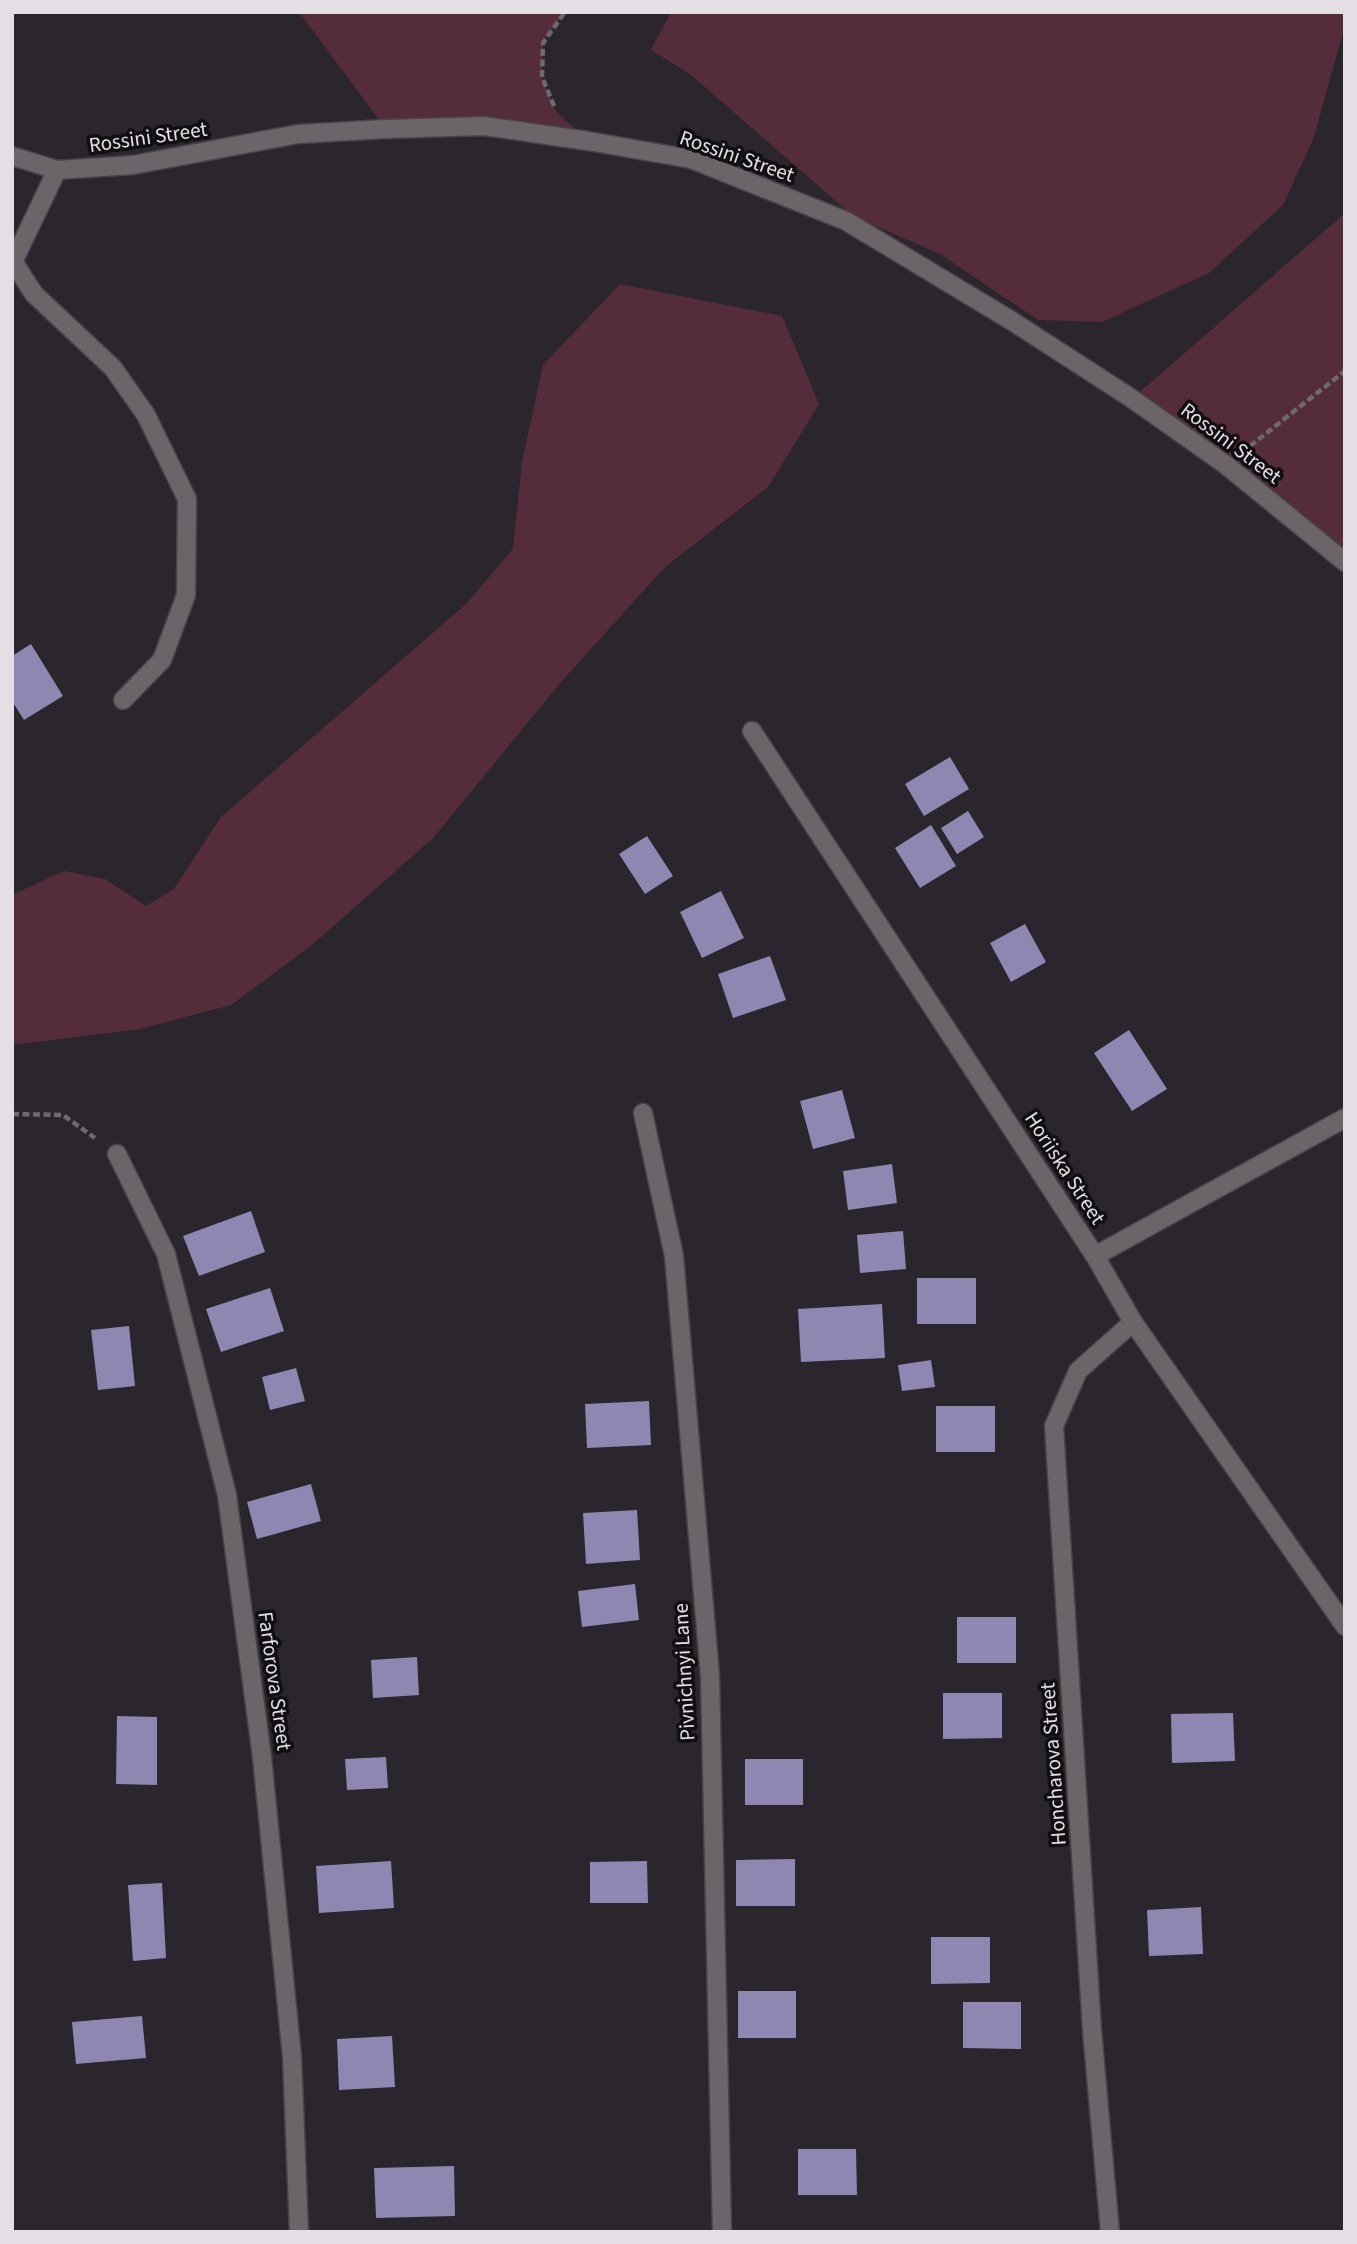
<svg xmlns="http://www.w3.org/2000/svg" width="1357" height="2244" font-family="'Source Sans 3',sans-serif">
<style>
.green{fill:#552d3a}
.building{fill:#8d87b2}
.lines{fill:none;stroke-linecap:round;stroke-linejoin:round}
.minor-casing{stroke:#48434b;stroke-width:21}
.path{stroke:#6e6971;stroke-width:4.5;stroke-dasharray:7 3.5;stroke-linecap:butt}
.minor{stroke:#6b6569;stroke-width:18}
.labels{text-anchor:middle;stroke-width:7;stroke-linejoin:round;paint-order:stroke}
.street-label{font-size:21px;fill:#e3dfe5;stroke:#120f13}
</style>
<rect width="100%" height="100%" fill="#2b252e"/>
<path class="green" d="M299 12H565L543 43 542 77 556 111 588 141 386 129Z
M671 12H1345V25L1314 137 1283 205 1209 273 1102 322 1038 320 940 254 853 216 690 74 651 50Z
M1345 213V562L1131 398 1148 385Z
M620 284 782 316 819 404 768 487 665 567 561 682 433 838 312 945 231 1005 140 1029 12 1045V895L64 871 105 879 146 906 174 889 221 817 466 604 513 549 522 462 543 365Z"/>
<path class="building" d="M31 644 63 696 24 720 12 701V656Z
M950 757 969 789 924 816 905 784Z
M968 811 984 837 957 854 941 828Z
M931 825 956 866 920 888 895 848Z
M647 836 673 876 645 894 619 854Z
M721 891 744 938 702 958 680 912Z
M1025 924 1046 962 1011 982 990 943Z
M770 956 786 1000 733 1018 718 974Z
M1129 1030 1167 1089 1132 1111 1094 1053Z
M842 1090 855 1138 813 1149 800 1101Z
M892 1164 897 1203 848 1210 843 1171Z
M251 1211 265 1252 199 1276 183 1236Z
M903 1231 906 1269 860 1273 857 1235Z
M917 1278H976V1324H917Z
M270 1288 284 1331 221 1352 206 1309Z
M882 1304 885 1358 801 1362 798 1309Z
M129 1326 135 1386 98 1390 91 1330Z
M931 1360 935 1387 902 1391 898 1365Z
M296 1368 305 1401 270 1410 262 1377Z
M649 1401 651 1445 587 1448 585 1404Z
M936 1406H995V1452H936Z
M311 1484 321 1521 257 1539 247 1502Z
M637 1510 640 1560 586 1564 583 1513Z
M635 1584 639 1620 582 1627 578 1591Z
M957 1617H1016V1663H957Z
M417 1657 419 1695 373 1698 371 1660Z
M943 1693H1002V1738L943 1739Z
M1233 1713 1235 1761 1172 1763 1171 1714Z
M117 1716 157 1717V1785L116 1784Z
M386 1757 388 1788 347 1790 345 1759Z
M745 1759H803V1805H745Z
M795 1859V1906H736V1860Z
M391 1861 394 1908 319 1913 316 1866Z
M647 1861 648 1903H590V1862Z
M162 1883 166 1958 133 1961 128 1885Z
M1201 1907 1203 1954 1149 1956 1147 1910Z
M931 1937H990V1983L931 1984Z
M738 1991H796V2038H738Z
M963 2002H1021V2049L963 2048Z
M142 2016 146 2058 76 2064 72 2022Z
M392 2036 395 2087 339 2090 337 2039Z
M798 2149H856L857 2195H798Z
M454 2166 455 2216 376 2218 374 2168Z"/>
<g class="lines">
<defs>
<path id="minor" d="M12 156 57 170 133 165 298 134 386 129 484 126 588 141 691 159 846 221 1012 321 1131 398 1226 465 1345 562
M14 263 34 294 113 368 146 415 187 499 186 595 162 660 123 700
M12 264 57 170
M752 731 1095 1256 1133 1322 1345 1626
M643 1113 674 1256 710 1676 722 2232
M117 1154 166 1254 227 1495 262 1757 292 2057 299 2232
M1095 1256 1345 1118
M1110 2232 1092 2030 1054 1426 1078 1371 1133 1322"/>
</defs>
<use href="#minor" class="minor-casing"/>
<path class="path" d="M554 106 542 77 543 43 565 12
M1250 446 1345 371
M12 1114 63 1115 95 1138"/>
<use href="#minor" class="minor"/>
</g>
<g class="labels">
<g class="street-label">
<text transform="translate(148 137) rotate(-8)" y="7">Rossini Street</text>
<text transform="translate(737 156) rotate(19)" y="7">Rossini Street</text>
<text transform="translate(1231 443) rotate(37)" y="7">Rossini Street</text>
<text transform="translate(1065 1168) rotate(57)" y="7">Horiiska Street</text>
<text transform="translate(684 1672) rotate(-93)" y="7">Pivnichnyi Lane</text>
<text transform="translate(275 1681) rotate(82)" y="7">Farforova Street</text>
<text transform="translate(1053 1764) rotate(-94)" y="7">Honcharova Street</text>
</g>
</g>
<rect width="1357" height="2244" fill="none" stroke="#e3dfe5" stroke-width="28"/>
</svg>
